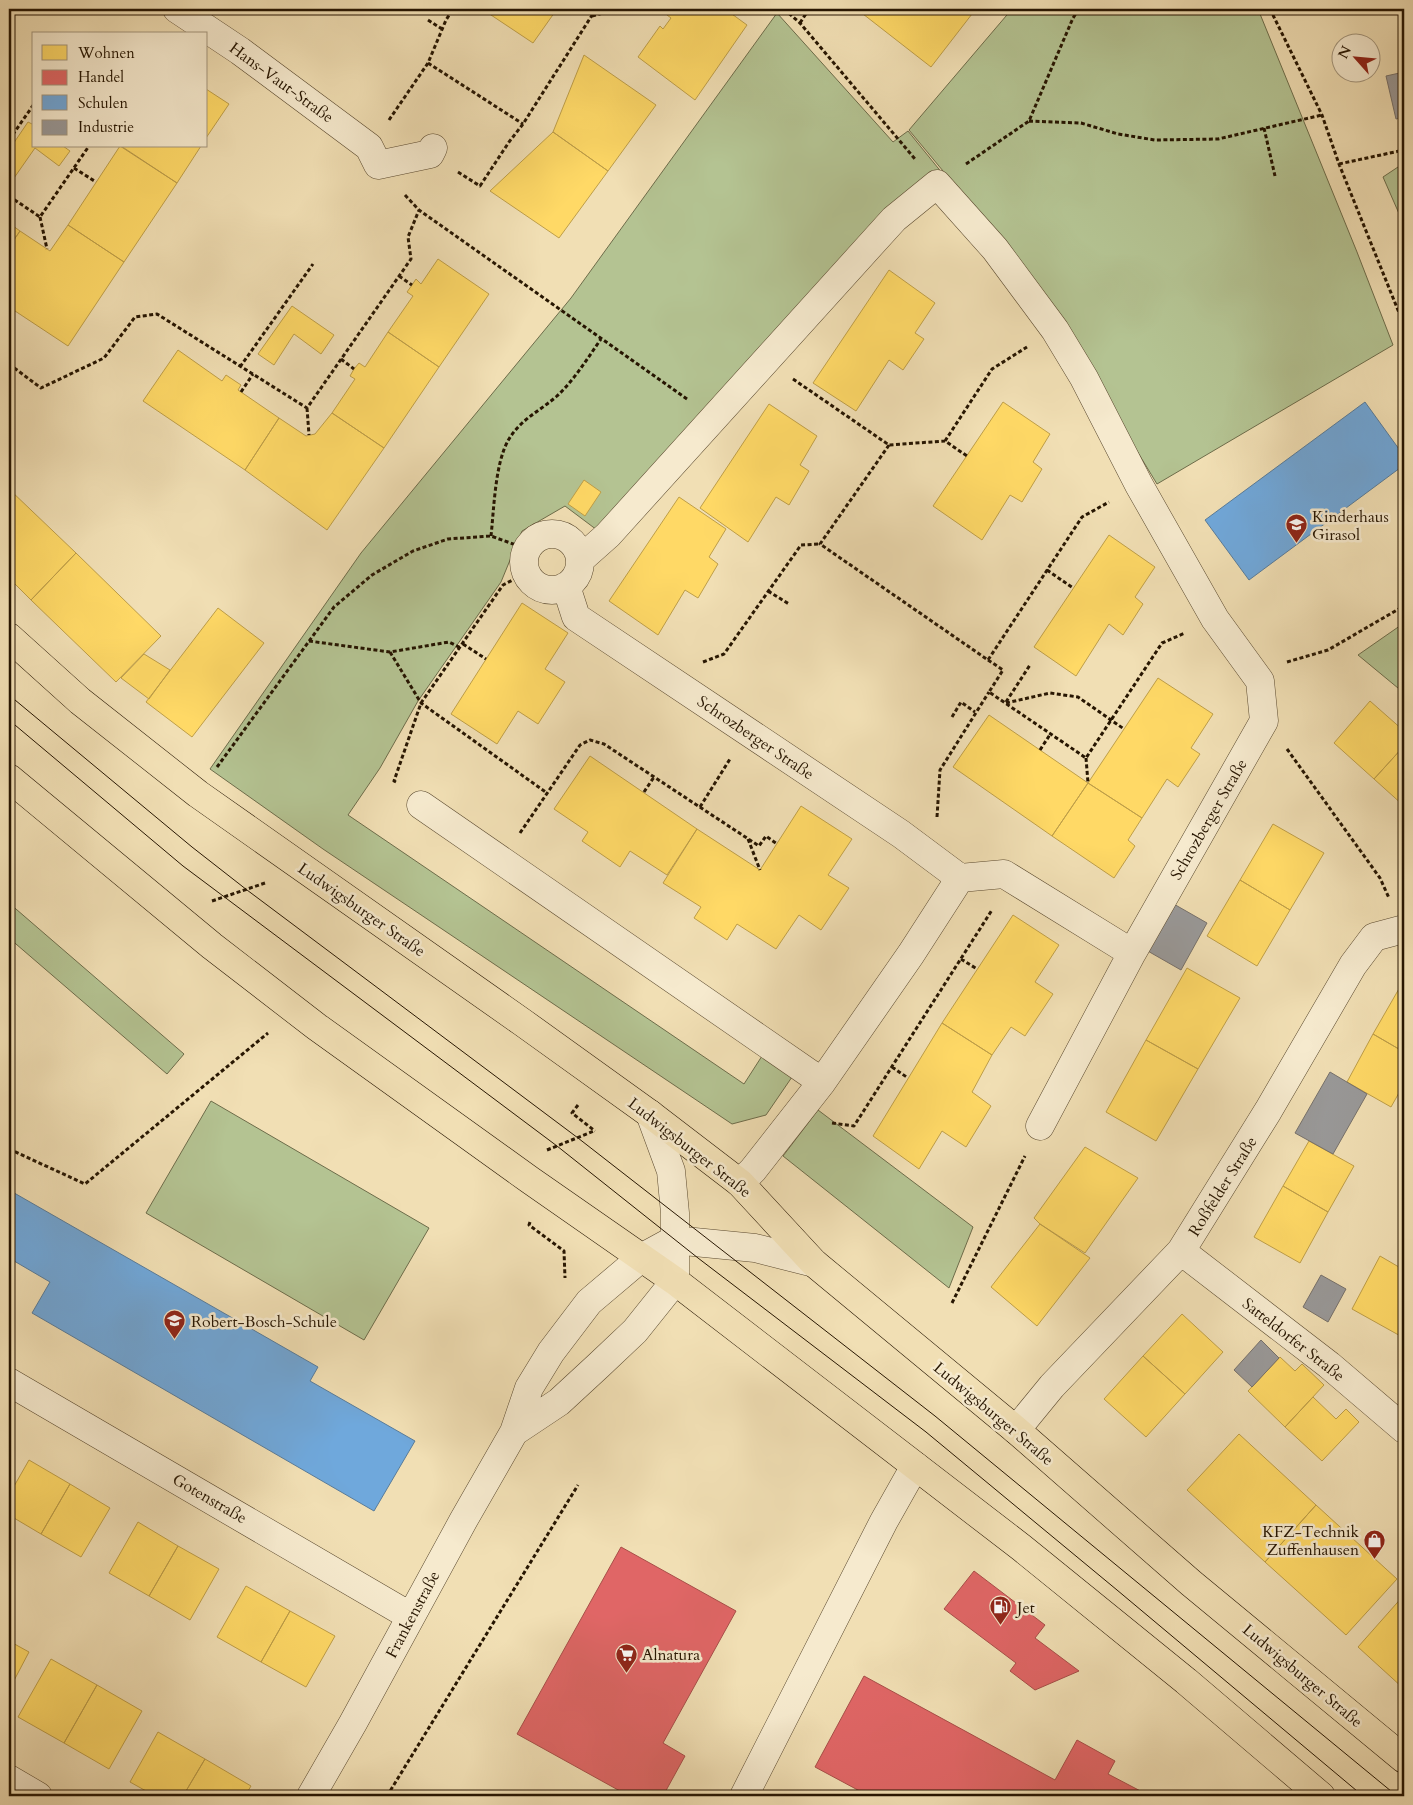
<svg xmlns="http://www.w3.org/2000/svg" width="1413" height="1805" font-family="Cardo,serif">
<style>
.green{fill:#b4c392;stroke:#6d6c4a}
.homes{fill:#ffd966;stroke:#be9e48}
.shops{fill:#e06666;stroke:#a84e48}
.schools{fill:#6fa8dc;stroke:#597c9a}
.industry{fill:#999;stroke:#76716b}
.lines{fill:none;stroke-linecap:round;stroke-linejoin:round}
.minor-casing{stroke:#59482e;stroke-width:29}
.major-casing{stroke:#261501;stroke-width:29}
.path{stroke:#261501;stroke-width:3;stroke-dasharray:4 2.5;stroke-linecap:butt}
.minor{stroke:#f6eace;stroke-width:28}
.major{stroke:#f1dfb4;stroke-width:28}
.tram{stroke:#261501;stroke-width:1}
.labels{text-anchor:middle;stroke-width:5;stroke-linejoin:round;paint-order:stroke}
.street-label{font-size:16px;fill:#261501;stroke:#f6eace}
.poi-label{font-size:16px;fill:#261501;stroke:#f6eace;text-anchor:start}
</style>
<rect width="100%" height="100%" fill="#f1dfb4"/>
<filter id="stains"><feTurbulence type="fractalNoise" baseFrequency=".004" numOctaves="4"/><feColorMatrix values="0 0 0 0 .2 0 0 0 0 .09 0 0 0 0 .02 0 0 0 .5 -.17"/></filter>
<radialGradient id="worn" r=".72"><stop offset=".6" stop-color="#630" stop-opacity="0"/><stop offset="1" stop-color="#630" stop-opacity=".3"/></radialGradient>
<path class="green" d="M1012 9H1258L1357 252 1393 345 1157 484 1043 296 968 201 909 130Z
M777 13 893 142 908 131 951 184 899 226 613 542 565 506 522 531 501 582 418 701 380 768 348 815 744 1084 762 1056 792 1077 766 1115 732 1124 323 849 210 769 361 553 571 298Z
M1404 163V225L1383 177Z
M1404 623V693L1358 655Z
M9 903 184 1054 167 1074 9 938Z
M211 1101 429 1228 364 1340 146 1213Z
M818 1110 973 1227 949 1288 783 1156Z"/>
<path class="homes" d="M482 9H557L533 43Z
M672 9H725L747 25 695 100 638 57 660 26 663 29 671 18 667 15Z
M867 9H966L972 14 931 67 863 14Z
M584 55 656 105 608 171 553 132Z
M206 89 229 104 206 138Z
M28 122 34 125V146H63L70 151 59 166 35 148 14 178 9 175V150Z
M553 132 608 171 559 238 490 191Z
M120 146 177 183 124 262 68 225Z
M121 146H201L177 183Z
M9 223 20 231 9 247Z
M68 225 124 262 68 346 9 307V247L20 231 50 251Z
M438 259 489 294 439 367 388 332 413 296 407 292 412 285 416 279 421 284Z
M889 270 935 303 915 333 924 339 903 370 889 360 856 411 813 383Z
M292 306 334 335 321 354 294 334 274 365 258 354Z
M388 332 439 367 384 448 332 413 355 379 350 376 354 369 359 363 365 367Z
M178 350 222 381 226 375 241 385 238 390 241 392 279 418 245 470 143 401Z
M1003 402 1050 434 1033 462 1042 469 1022 502 1010 495 982 540 933 506Z
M769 404 817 436 800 465 809 471 789 505 776 497 748 542 700 508Z
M332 413 384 448 327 530 245 470 279 418 306 436 315 434Z
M584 480 601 492 585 516 568 504Z
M9 489 76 553 31 600 9 578Z
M679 497 726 529 709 557 718 564 698 598 685 590 658 635 609 601Z
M1109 535 1155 567 1135 597 1143 604 1123 635 1109 624 1076 676 1034 647Z
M76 553 161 636 116 682 31 600Z
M522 603 568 633 545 669 565 682 538 724 518 711 497 744 451 714Z
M218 608 264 643 192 737 146 702Z
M144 654 170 670 149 699 121 678Z
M1158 678 1213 714 1191 748 1200 754 1178 787 1167 779 1142 818 1088 783Z
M1370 701 1404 731V746L1374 779 1334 743Z
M989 715 1088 783 1052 836 953 767Z
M1404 746V806L1374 779Z
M590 756 697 829 667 875 630 851 620 867 582 841 588 832 554 809Z
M1088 783 1142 818 1128 840 1135 846 1114 878 1052 836Z
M801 806 852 839 828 875 849 888 821 930 799 915 776 949 737 924 727 940 694 918 701 907 663 883 697 829 760 870Z
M1273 824 1324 853 1290 910 1240 880Z
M1240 880 1290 910 1257 966 1207 936Z
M1013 915 1059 945 1035 982 1053 994 1025 1036 1011 1027 992 1055 942 1023Z
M1187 968 1240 998 1198 1069 1146 1040Z
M1400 987 1404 989V1052L1373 1034Z
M942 1023 992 1055 972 1092 991 1106 966 1147 942 1131 919 1169 873 1136Z
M1373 1034 1404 1052V1084L1391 1107 1347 1082Z
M1146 1040 1198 1069 1156 1141 1106 1112Z
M1309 1141 1354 1166 1328 1212 1283 1186Z
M1085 1147 1138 1178 1085 1253 1040 1224 1034 1218Z
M1283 1186 1328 1212 1300 1263 1254 1237Z
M1040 1224 1090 1258 1037 1326 991 1287Z
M1380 1256 1404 1270V1338L1352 1309Z
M1182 1314 1223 1352 1185 1394 1143 1356Z
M1143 1356 1185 1394 1146 1437 1104 1399Z
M1280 1357 1295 1371 1302 1364 1324 1385 1285 1427 1248 1391Z
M1313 1397 1336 1419 1346 1409 1359 1422 1322 1461 1285 1427Z
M1239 1434 1316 1505 1265 1562 1187 1490Z
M29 1460 70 1484 41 1534 9 1515V1495Z
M70 1484 110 1508 81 1557 41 1534Z
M1316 1505 1397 1579 1346 1635 1265 1562Z
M138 1522 178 1546 149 1596 109 1573Z
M178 1546 219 1569 190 1620 149 1596Z
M246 1586 290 1611 261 1662 217 1637Z
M1404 1595V1686L1403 1688 1358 1647Z
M290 1611 335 1636 306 1687 261 1662Z
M9 1641 29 1652 9 1690Z
M51 1659 97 1685 64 1743 18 1717Z
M97 1685 142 1711 109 1769 64 1743Z
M158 1732 205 1759 183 1796H155L130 1782Z
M205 1759 251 1786 245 1796H183Z"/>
<path class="shops" d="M621 1547 736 1611 663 1743 685 1756 663 1796H629L517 1734Z
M974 1571 1045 1625 1035 1638 1079 1671 1035 1690 1010 1671 1016 1663 944 1609Z
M864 1676 1055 1780 1077 1740 1115 1761 1108 1774 1150 1796H869L815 1767Z"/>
<path class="schools" d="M1365 402 1404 456V465L1249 580 1205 520Z
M9 1190 318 1367 310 1381 415 1441 374 1511 32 1313 50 1282 9 1258Z"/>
<path class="industry" d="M1404 72V117L1396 119 1386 76Z
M1172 903 1207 923 1181 970 1146 950Z
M1330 1072 1367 1094 1333 1154 1295 1133Z
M1321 1275 1346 1289 1328 1322 1303 1307Z
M1261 1340 1279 1358 1252 1387 1234 1370Z"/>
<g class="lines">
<defs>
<path id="minor" d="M177 9 240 51 369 147 378 165 430 154 433 148
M524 562a28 28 0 1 1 56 0a28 28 0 1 1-56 0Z
M581 559 608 535 894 219 937 184 995 249 1055 330 1084 378 1139 485 1215 619 1260 681 1264 721 1132 953 1040 1126
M566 586 576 617 901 834 960 878 1004 874 1132 953
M421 805 822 1082
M740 1183 753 1170 822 1082 911 954 960 878
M1181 1251 1329 1365 1404 1429
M9 1382 410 1616
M1016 1430 1052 1386 1181 1251 1268 1111 1353 965 1374 937 1404 929
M514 1432 559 1402 598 1366 635 1331 675 1281V1213L671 1171 650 1114
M9 1779 38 1796
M311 1796 353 1723 463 1521 514 1432 529 1388 551 1352 589 1302 641 1258 674 1240 755 1248 814 1263
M744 1796 884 1521 915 1466"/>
<path id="major" d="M9 637 80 701 198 794 522 1022 650 1114 740 1183 814 1263 1016 1430 1191 1583 1404 1759
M9 778 212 946 317 1027 530 1180 675 1281 1022 1548 1186 1681 1321 1796"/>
</defs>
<use href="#minor" class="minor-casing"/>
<use href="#major" class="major-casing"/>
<path class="path" d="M784 9 800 23 915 159
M1270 9 1322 115 1339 164 1404 325
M9 16 14 9
M592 16 619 9
M428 20 442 29
M800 23 809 9
M428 63 523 124
M389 120 428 63 446 20 453 9
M1029 121 1081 123 1118 134 1155 140 1218 139 1322 115
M1264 128 1275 176
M9 140 34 104
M966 164 1029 121 1073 18 1079 9
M1339 164 1404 150
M74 168 96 182
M458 172 480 186 509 142 523 124 596 9
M405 195 419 210 687 399
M9 196 40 217 89 146
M40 217 47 249
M399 276 412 285
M341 359 354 369
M9 364 41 388 104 358 135 317 157 314 307 408 411 259 408 237 419 210
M240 367 313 264
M793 379 889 445 945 441 967 456
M241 392 253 374
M307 408 309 435
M945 441 992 369 1027 347
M889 445 820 544 988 660 1082 517 1109 502
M491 536C494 509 495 462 509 439 521 419 540 411 557 396 575 379 587 359 601 339
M1047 570 1073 588
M768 591 789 604
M309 641 390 652 449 642 461 648
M463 644 486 659
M390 652 421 703 547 793
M988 660 1003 670 989 692 1086 758 1162 643 1185 633
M703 662 724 654 801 545 820 544
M1287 662 1328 650 1404 606
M1006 702 1030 665
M1006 703 1050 693 1078 697 1124 729
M952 717 961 702 975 712
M1287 749 1380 878 1389 898
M1040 750 1051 733
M1086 758 1088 783
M217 767 334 607 372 575 413 551 448 539 491 536 527 549
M396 782 394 781 421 703 503 585 526 573
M644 792 654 777
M700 807 730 759
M937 817 940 770 989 692
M520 833 580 745 590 740 604 744 759 846 766 836 777 844
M748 839 760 870
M212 901 265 883
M961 959 977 969
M892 1067 908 1078
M578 1105 572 1113 595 1131
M832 1123 854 1126 992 910
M9 1149 85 1184 268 1033
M547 1150 594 1131
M530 1222 529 1225 564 1251 565 1278
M952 1303 1025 1156
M387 1796 578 1485"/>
<use href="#minor" class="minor"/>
<use href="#major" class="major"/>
<path class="tram" d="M9 695 192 847 247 890 578 1138 935 1416 1397 1796
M9 720 183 866 557 1146 698 1258 926 1432 1117 1590 1363 1796"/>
</g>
<defs>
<symbol id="school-pin" viewBox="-11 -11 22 30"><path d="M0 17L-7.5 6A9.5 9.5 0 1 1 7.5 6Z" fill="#8f2418" stroke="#f6eace"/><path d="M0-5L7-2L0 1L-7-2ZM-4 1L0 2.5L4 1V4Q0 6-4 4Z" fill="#fff"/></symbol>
<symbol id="shop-pin" viewBox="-11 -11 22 30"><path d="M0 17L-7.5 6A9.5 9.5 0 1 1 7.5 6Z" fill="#8f2418" stroke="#f6eace"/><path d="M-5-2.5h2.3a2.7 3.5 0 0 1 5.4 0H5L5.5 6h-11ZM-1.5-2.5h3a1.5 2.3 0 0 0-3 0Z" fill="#fff"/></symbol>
<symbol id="fuel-pin" viewBox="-11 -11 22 30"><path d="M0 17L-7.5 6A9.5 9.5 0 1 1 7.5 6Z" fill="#8f2418" stroke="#f6eace"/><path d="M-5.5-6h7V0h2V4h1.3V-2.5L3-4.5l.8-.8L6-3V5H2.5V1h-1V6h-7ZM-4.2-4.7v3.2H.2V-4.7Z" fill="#fff"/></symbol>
<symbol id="supermarket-pin" viewBox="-11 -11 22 30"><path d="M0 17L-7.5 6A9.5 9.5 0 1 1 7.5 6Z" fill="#8f2418" stroke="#f6eace"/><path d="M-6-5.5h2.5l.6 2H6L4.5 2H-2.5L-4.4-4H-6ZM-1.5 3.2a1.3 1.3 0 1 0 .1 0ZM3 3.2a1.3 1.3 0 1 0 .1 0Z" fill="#fff"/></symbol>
</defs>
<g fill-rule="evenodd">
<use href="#school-pin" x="1284" y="512" width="25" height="34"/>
<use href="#school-pin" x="162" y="1308" width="25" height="34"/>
<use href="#shop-pin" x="1362" y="1528" width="25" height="34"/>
<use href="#fuel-pin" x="988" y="1594" width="25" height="34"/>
<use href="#supermarket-pin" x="614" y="1642" width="25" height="34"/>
</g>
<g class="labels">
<g class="street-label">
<text transform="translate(282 82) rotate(36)" y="6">Hans-Vaut-Straße</text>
<text transform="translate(756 737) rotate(34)" y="6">Schrozberger Straße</text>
<text transform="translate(1208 819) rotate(-60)" y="6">Schrozberger Straße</text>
<text transform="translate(362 909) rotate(35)" y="6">Ludwigsburger Straße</text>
<text transform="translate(690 1147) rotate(38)" y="6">Ludwigsburger Straße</text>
<text transform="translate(1222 1186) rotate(-58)" y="6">Roßfelder Straße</text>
<text transform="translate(1294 1339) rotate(38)" y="6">Satteldorfer Straße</text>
<text transform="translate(994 1413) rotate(40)" y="6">Ludwigsburger Straße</text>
<text transform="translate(210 1498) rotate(30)" y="6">Gotenstraße</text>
<text transform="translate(412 1614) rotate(-62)" y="6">Frankenstraße</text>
<text transform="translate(1303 1675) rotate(40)" y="6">Ludwigsburger Straße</text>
</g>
<g class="poi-label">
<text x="1312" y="522">Kinderhaus<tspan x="1312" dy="18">Girasol</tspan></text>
<text x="191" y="1327">Robert-Bosch-Schule</text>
<text x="1359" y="1537" text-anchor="end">KFZ-Technik<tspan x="1359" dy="18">Zuffenhausen</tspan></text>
<text x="1017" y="1613">Jet</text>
<text x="642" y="1660">Alnatura</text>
</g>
</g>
<rect width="1413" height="1805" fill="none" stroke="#f1dfb4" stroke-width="30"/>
<rect x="10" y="10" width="1393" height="1785" fill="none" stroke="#261501" stroke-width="2.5"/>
<rect x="15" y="15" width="1383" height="1775" fill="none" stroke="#261501"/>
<rect x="32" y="32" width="175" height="115" fill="#f6eace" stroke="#a3957c"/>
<rect x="42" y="45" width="25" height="15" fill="#ffd966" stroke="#a3957c"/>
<text x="78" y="58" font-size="15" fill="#261501">Wohnen</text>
<rect x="42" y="70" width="25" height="15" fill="#e06666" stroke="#a3957c"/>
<text x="78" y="82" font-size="15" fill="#261501">Handel</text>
<rect x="42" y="95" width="25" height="15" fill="#6fa8dc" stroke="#a3957c"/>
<text x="78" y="108" font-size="15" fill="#261501">Schulen</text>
<rect x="42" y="120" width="25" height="15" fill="#999999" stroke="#a3957c"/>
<text x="78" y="132" font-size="15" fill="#261501">Industrie</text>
<g transform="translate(1356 58) rotate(297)"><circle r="24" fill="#f6eace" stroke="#a3957c"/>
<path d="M0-4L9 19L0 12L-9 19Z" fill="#8f2418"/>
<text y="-8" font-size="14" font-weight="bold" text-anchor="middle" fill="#261501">N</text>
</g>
<rect width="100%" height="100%" filter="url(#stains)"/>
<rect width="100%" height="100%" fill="url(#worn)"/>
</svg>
